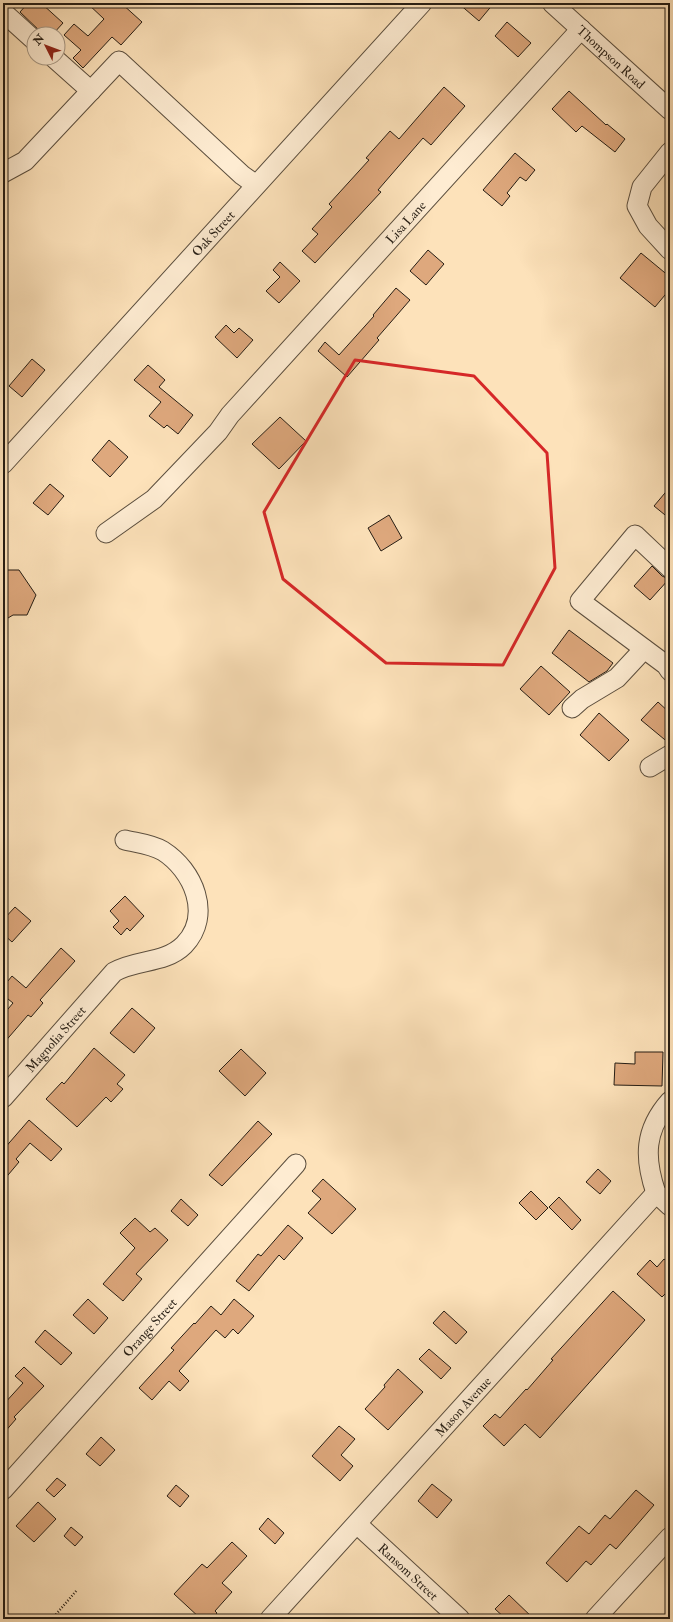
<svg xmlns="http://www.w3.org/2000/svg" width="673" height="1622" font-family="'IM FELL Double Pica',serif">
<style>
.building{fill:#dea87d;stroke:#251d14}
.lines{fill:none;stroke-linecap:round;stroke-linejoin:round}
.minor-casing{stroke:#5b4e3e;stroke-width:21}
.path{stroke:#251d14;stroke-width:2.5;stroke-dasharray:1 2;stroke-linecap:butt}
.minor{stroke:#feecd2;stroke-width:19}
.marked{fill:none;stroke:#d62828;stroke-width:3;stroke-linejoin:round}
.labels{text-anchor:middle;stroke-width:3;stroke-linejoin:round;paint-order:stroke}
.street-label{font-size:13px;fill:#251d14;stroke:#feecd2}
</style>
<rect width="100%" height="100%" fill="#fde2ba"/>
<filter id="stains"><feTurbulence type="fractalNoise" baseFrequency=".005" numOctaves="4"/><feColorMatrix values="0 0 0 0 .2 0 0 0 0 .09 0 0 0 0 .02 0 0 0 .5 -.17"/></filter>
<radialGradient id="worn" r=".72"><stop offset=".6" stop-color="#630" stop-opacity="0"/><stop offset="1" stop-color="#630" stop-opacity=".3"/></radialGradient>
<path class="building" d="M28 3H41L63 23 53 34H43L20 12Z
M87 3H121L142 22 121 45 112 37 83 68 73 58 81 50 64 35 74 24 88 36 104 19Z
M458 3H494L479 21Z
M507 22 531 43 518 57 495 36Z
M444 87 465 106 431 145 423 138 378 190 381 192 315 263 302 251 318 234 312 229 332 207 329 204 369 160 366 158 390 131 399 139Z
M569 91 606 125 607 124 625 139 615 152 582 126 576 132 552 109Z
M515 153 535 170 526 181 520 177 507 193 510 196 502 206 483 190Z
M428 250 444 264 426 285 410 271Z
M641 253 670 277V289L655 307 620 278Z
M280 262 300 281 279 303 266 291 280 277 273 270Z
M396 288 410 300 377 338 379 340 347 377 318 351 325 342 339 355 374 316 373 315Z
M226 325 234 333 239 328 253 340 237 358 215 337Z
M32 359 45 370 22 397 9 386Z
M148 365 165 380 159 387 193 415 178 434 167 425 164 428 149 416 161 402 134 380Z
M280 417 306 441 279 469 252 444Z
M109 440 128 457 110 477 92 460Z
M50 484 64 496 48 515 33 503Z
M670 487V519L654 506Z
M389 515 402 538 381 551 368 528Z
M652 566 662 576 669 579 650 600 634 586Z
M3 570H19L36 595 27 615H13L3 621Z
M569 630 613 663 607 671 589 682 552 653Z
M541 666 570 692 549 715 520 689Z
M658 702 670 713V744L641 720Z
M599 713 629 740 609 761 580 735Z
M125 896 144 916 130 931 127 928 121 935 113 927 119 921 110 911Z
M15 907 31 921 12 942 3 934V920Z
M61 948 75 961 40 1000 43 1003 31 1017 28 1015 3 1044V1015L13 1003 3 995V987L12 976 26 988Z
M132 1008 155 1028 134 1053 110 1033Z
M94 1048 125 1075 117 1084 123 1089 111 1102 106 1097 77 1127 46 1099 62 1082 64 1084Z
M241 1049 266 1073 245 1096 219 1071Z
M635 1052H663L662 1086 614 1085 615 1063 635 1064Z
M29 1120 62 1149 51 1161 30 1143 16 1159 19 1162 3 1181V1150Z
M258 1121 272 1134 222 1186 209 1175Z
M598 1169 611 1181 600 1194 586 1182Z
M323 1179 356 1209 332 1234 308 1213 321 1199 312 1191Z
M531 1191 548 1208 536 1220 519 1203Z
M559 1197 581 1220 572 1230 549 1207Z
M181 1199 198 1215 188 1226 171 1211Z
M135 1218 150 1232 155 1228 168 1240 136 1274 142 1279 123 1301 103 1284 135 1248 120 1233Z
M288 1225 303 1238 284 1260 279 1255 249 1291 236 1281 258 1254 261 1256Z
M664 1259 670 1264V1289L662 1297 637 1274 650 1260 657 1267Z
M613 1291 645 1320 540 1438 525 1424 504 1446 483 1426 495 1414 500 1418 526 1389 527 1390 553 1360 551 1359Z
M88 1299 108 1318 94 1334 73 1315Z
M234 1299 254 1316 238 1334 233 1329 225 1338 216 1330 179 1371 189 1381 180 1391 169 1381 152 1400 139 1388 174 1350 171 1348 194 1323 195 1324 211 1306 221 1315Z
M444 1311 467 1332 456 1344 433 1323Z
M45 1330 72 1353 61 1365 35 1342Z
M429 1349 451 1368 441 1379 419 1359Z
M24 1367 44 1386 14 1417 16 1419 3 1434V1405L23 1383 15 1376Z
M398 1369 423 1392 388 1430 365 1409 385 1387 384 1385Z
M339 1426 355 1439 341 1455 353 1466 340 1481 312 1456Z
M101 1437 115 1450 100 1466 86 1454Z
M57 1478 66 1485 54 1497 46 1490Z
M432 1484 452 1500 437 1518 418 1501Z
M176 1485 189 1496 180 1507 167 1496Z
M636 1490 654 1505 616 1549 610 1544 591 1565 586 1561 567 1582 546 1563 579 1526 589 1534 605 1515 610 1519Z
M38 1502 56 1519 34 1542 16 1526Z
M268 1518 284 1533 275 1544 259 1529Z
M71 1527 83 1537 75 1546 64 1536Z
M232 1542 247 1556 222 1583 232 1592 215 1611 217 1613 212 1619H201L174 1594 202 1564 207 1568Z
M509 1595 534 1619H506L495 1609Z"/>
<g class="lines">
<defs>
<g id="minor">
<path id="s1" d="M552 3 670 110"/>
<path d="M3 12 34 40"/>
<path d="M54 58 91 91"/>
<path d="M670 152 642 187 637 206 648 226 670 250"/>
<path d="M3 173 25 161 119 61 242 175 256 185"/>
<path id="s2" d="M3 464 422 3"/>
<path id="s3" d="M106 533 154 499 218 432 230 415 581 29"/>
<path d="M670 568 635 535 580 601 666 665 670 671"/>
<path d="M572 708 582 699 617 678 644 649"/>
<path d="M650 767 670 755"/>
<path id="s4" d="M3 1098 114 972C136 959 165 964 184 945 213 915 193 870 163 851 151 844 137 843 125 840"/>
<path d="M656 1193C644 1158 644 1130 670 1101"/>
<path d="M656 1193 670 1206"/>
<path id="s5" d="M3 1490 296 1164"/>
<path id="s6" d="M357 1524 460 1619"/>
<path id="s7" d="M270 1619 656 1193"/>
<path d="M595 1619 670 1537"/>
</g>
</defs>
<use href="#minor" class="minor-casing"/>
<path class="path" d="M52 1619 77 1590"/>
<use href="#minor" class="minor"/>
</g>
<path class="marked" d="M355 360 474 376 547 453 555 568 503 665 386 663 283 579 264 512Z"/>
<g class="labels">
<g class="street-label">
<text dy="5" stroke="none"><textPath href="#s1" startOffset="80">Thompson Road</textPath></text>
<text dy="5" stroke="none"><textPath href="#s3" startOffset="433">Lisa Lane</textPath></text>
<text dy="5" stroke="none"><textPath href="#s2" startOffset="312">Oak Street</textPath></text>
<text dy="5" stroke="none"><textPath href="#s4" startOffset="79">Magnolia Street</textPath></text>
<text dy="5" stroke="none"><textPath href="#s5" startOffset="219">Orange Street</textPath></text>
<text dy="5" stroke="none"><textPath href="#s7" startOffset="287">Mason Avenue</textPath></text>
<text dy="5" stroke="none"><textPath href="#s6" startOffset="70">Ransom Street</textPath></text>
</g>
</g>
<rect width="673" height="1622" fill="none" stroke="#fde2ba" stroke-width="16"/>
<rect x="4" y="4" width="665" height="1614" fill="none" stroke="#251d14" stroke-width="2"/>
<rect x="8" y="8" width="657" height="1606" fill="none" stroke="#251d14"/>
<g transform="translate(46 46) rotate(312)"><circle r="19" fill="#feecd2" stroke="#a79986"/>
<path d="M0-3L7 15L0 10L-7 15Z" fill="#8f2418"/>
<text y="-6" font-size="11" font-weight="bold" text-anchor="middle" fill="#251d14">N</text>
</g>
<rect width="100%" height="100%" filter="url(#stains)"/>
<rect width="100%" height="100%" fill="url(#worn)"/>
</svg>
